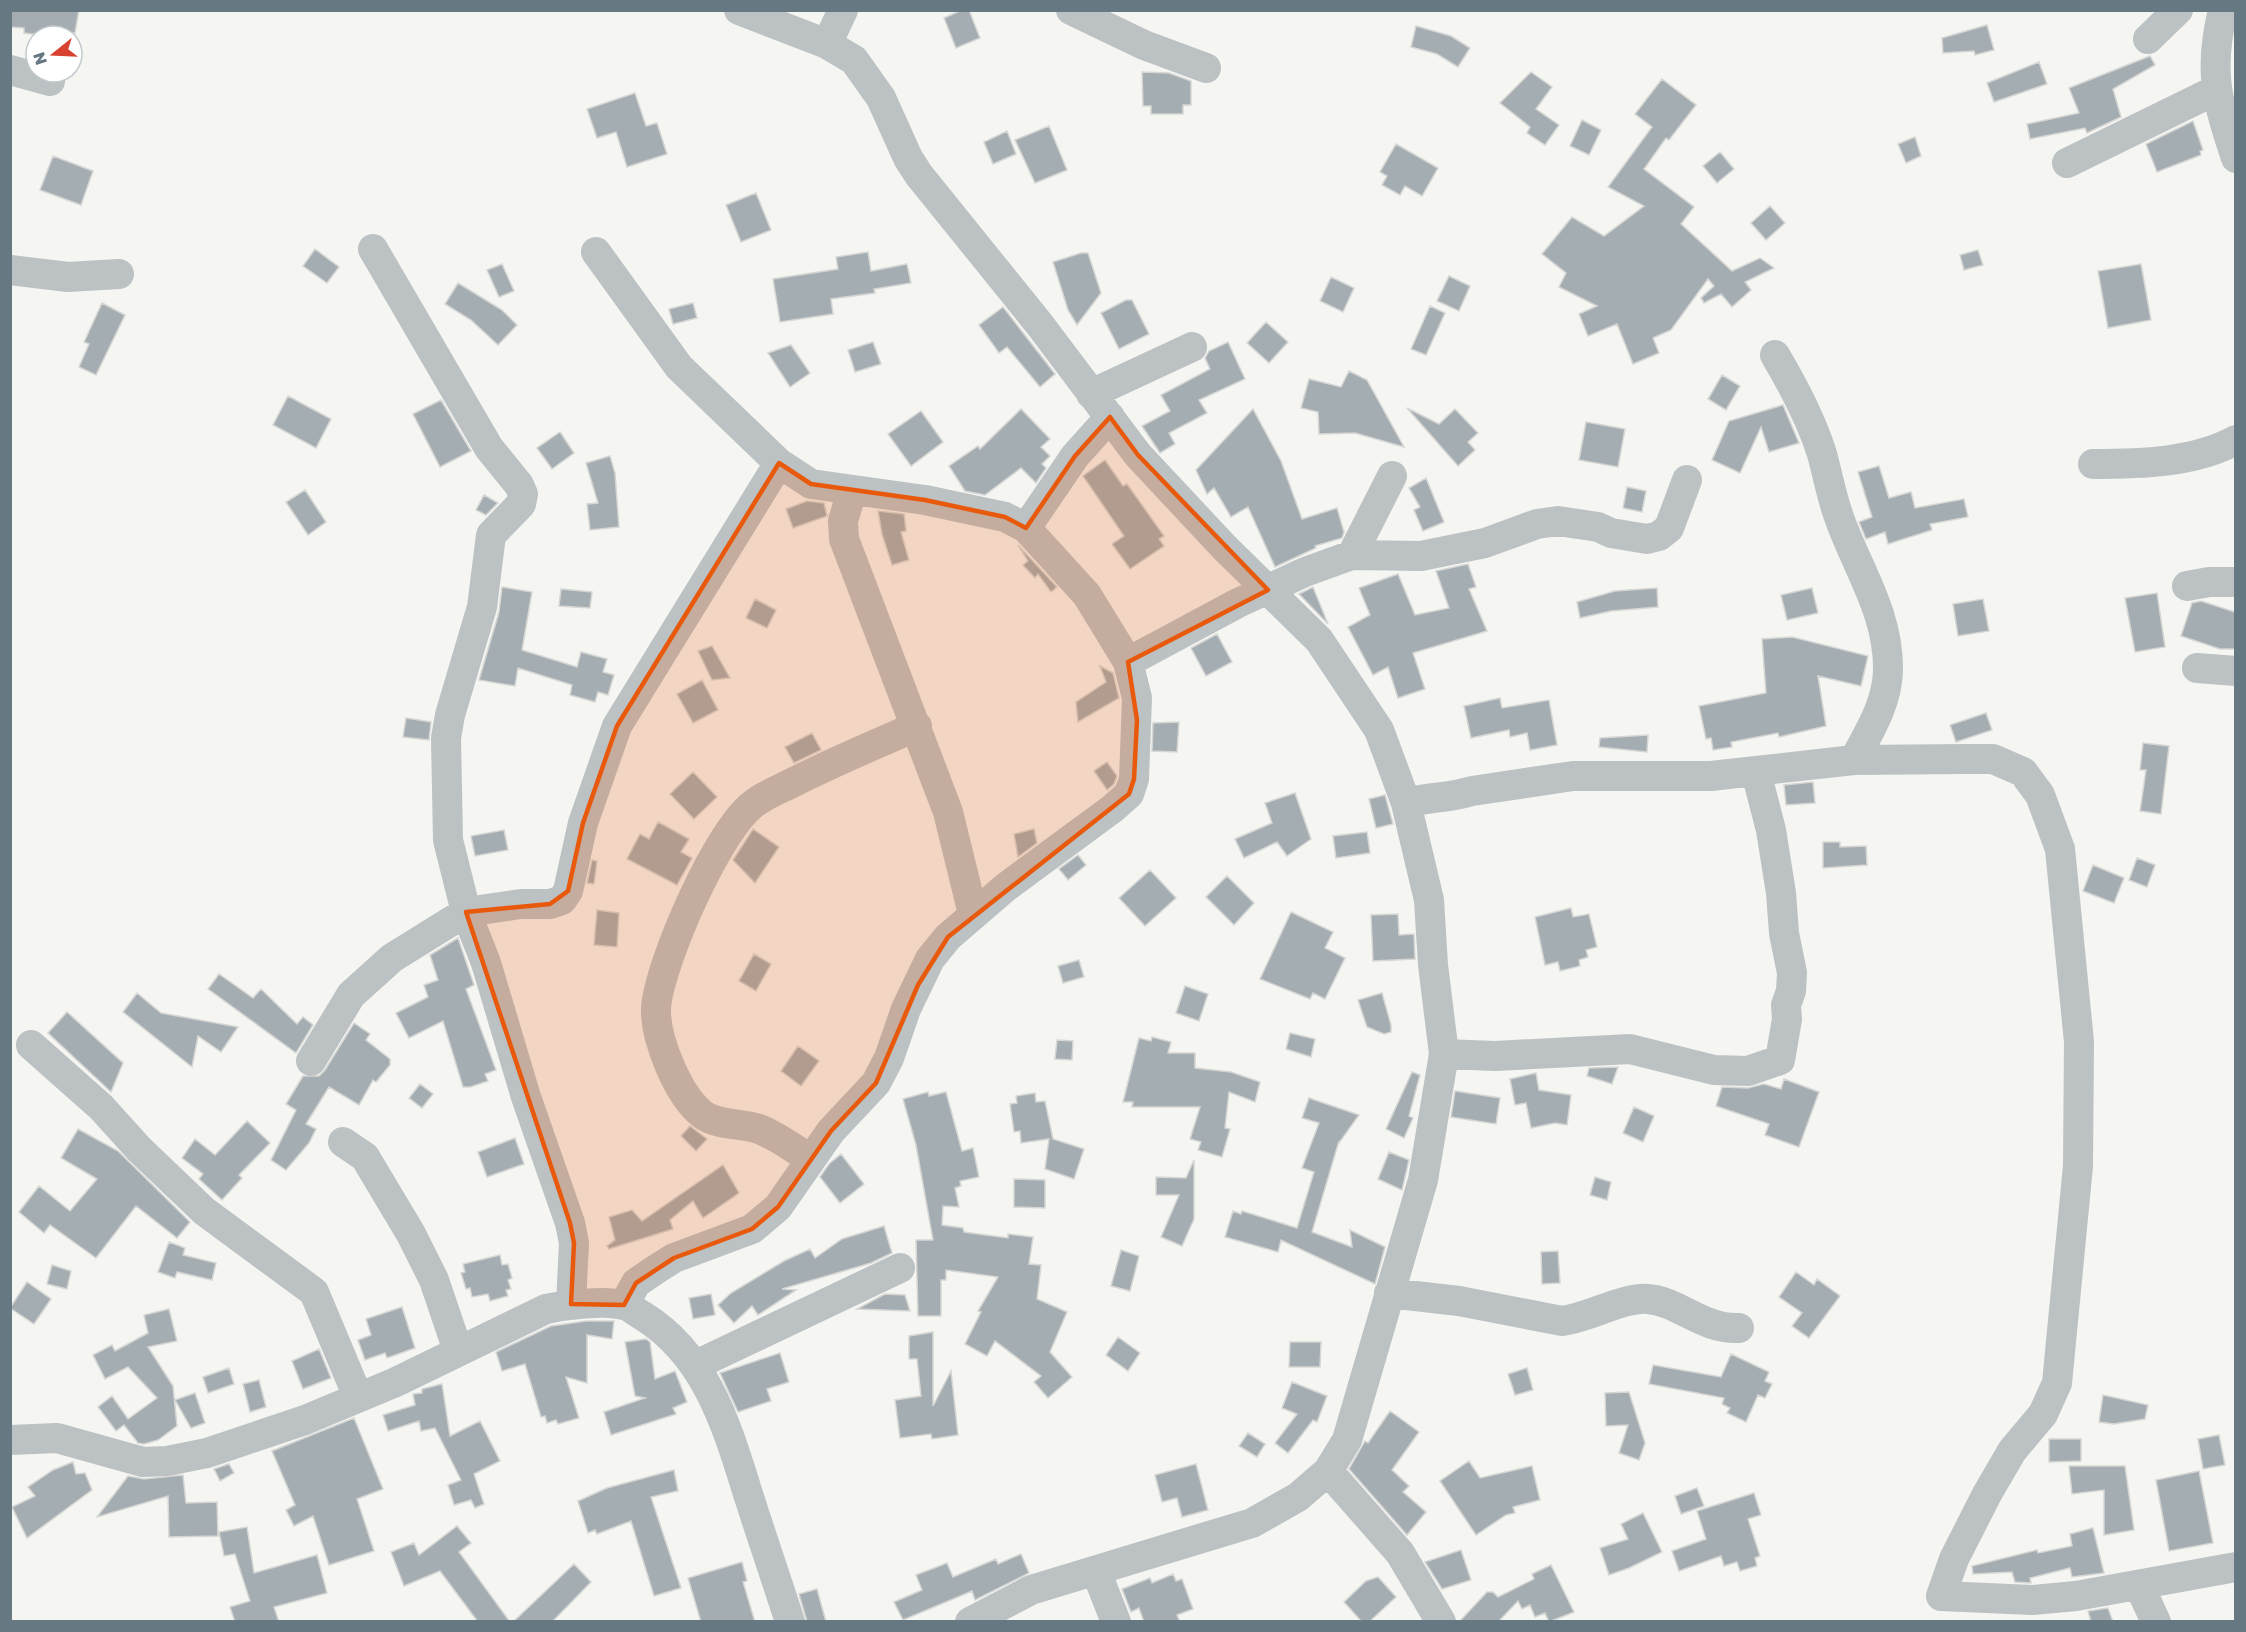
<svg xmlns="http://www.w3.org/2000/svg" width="2246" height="1632" font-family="'Golos Text',sans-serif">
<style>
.building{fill:#a4adb1;stroke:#d6d6d4;stroke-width:1.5}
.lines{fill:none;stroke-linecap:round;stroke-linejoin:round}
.minor{stroke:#bcc1c3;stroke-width:30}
.marked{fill:#e8590c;fill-opacity:0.2;stroke:#e8590c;stroke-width:4.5;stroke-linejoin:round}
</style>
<rect width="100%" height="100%" fill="#f5f5f2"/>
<path class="building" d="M10 10H79L75 33 49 29 48 36 24 33V28L10 27Z
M962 10H969L980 38 956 48 944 18Z
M1987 25 1994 50 1975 55 1974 51 1943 53 1942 38Z
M1416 26 1451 36 1470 48 1458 67 1437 54 1411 47Z
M2150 56 2155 65 2113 89 2121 117 2087 133 2085 128 2030 139 2027 124 2079 113 2069 88Z
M2039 62 2047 84 1994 102 1987 83Z
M1142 72 1169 73 1191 81V105H1183V114H1151V106H1143Z
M1531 72 1552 87 1536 109 1559 125 1545 145 1527 133 1530 127 1500 103Z
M1662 79 1696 105 1669 140 1666 138 1644 169 1694 207 1681 224 1732 271 1760 258 1774 268 1745 282 1751 290 1732 307 1721 294 1704 303 1701 298 1714 286 1708 279 1671 330 1653 338 1659 353 1633 364 1617 324 1588 336 1579 314 1597 306 1559 287 1566 273 1542 254 1572 217 1604 236 1644 206 1608 187 1652 127 1635 114Z
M635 93 646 126 657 123 667 154 627 167 616 132 597 138 587 109Z
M1582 120 1601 130 1589 155 1570 146Z
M2193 121 2203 150 2200 151 2201 155 2157 172 2146 144Z
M1049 126 1067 170 1035 183 1015 140Z
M1007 131 1016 154 993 164 984 142Z
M1915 137 1921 156 1906 163 1898 144Z
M1396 144 1438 168 1422 196 1405 186 1400 195 1382 185 1387 176 1380 172Z
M1720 152 1734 169 1717 183 1703 166Z
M53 156 93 171 81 205 40 190Z
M756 193 771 230 741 242 726 205Z
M1770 206 1785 223 1766 240 1751 223Z
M315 249 339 267 327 283 303 266Z
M1978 250 1983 265 1964 270 1960 255Z
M868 252 871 271 907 264 911 283 874 289 875 293 831 299 833 314 780 322 773 279 838 269 836 257Z
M1081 253H1088L1101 293 1077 325 1068 310 1053 262Z
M502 264 514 291 499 297 487 270Z
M2141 264 2151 320 2108 328 2098 271Z
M1449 276 1470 286 1459 311 1437 301Z
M1331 277 1354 288 1343 312 1320 301Z
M458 283 502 310 517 325 498 345 471 320 445 304Z
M1126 300H1132L1149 334 1119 349 1101 313Z
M102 303 125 315 96 375 79 367 89 344 84 342Z
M693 303 697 318 673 324 669 309Z
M1430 306 1445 313 1426 355 1411 349Z
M1003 307 1055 374 1040 387 1007 347 999 353 979 325Z
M1266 322 1288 342 1269 363 1247 343Z
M873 342 881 364 855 372 848 350Z
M1228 342 1245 379 1199 400 1207 413 1169 433 1175 444 1160 453 1142 426 1170 411 1161 395 1210 369 1205 358 1209 351Z
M791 345 810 373 790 387 768 353Z
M1349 371 1367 380 1404 447 1355 433 1319 434 1318 412 1301 408 1309 379 1341 387Z
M1722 375 1740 386 1726 410 1708 399Z
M288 396 331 419 316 448 273 425Z
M441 400 471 451 440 467 413 414Z
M1783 405 1799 443 1769 452 1761 427 1740 473 1712 460 1729 421Z
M1407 408 1439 424 1455 409 1478 433 1468 442 1475 450 1458 466Z
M1021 409 1050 439 1041 447 1050 456 1042 464 1046 468 1036 483 1021 468 985 495 965 491 949 466 978 446 980 449Z
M1253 409 1281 461 1302 519 1337 508 1344 532 1342 538 1315 546 1316 548 1275 567 1248 507 1231 517 1214 488 1207 494 1196 470Z
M921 411 943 442 911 466 888 434Z
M1586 422 1625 429 1618 467 1579 460Z
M560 432 574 453 552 469 537 448Z
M610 456 615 473 619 527 590 530 587 504 598 503 586 463Z
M1105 460 1123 486 1127 484 1164 536 1159 539 1164 546 1130 569 1112 544 1124 536 1083 476Z
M1879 466 1889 498 1911 492 1915 508 1964 499 1968 517 1930 524 1932 530 1888 544 1885 532 1866 539 1859 522 1872 517 1858 472Z
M1426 478 1444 522 1423 531 1414 510 1420 507 1409 488Z
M1627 487 1646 491 1642 512 1623 508Z
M305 490 326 522 308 535 286 502Z
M484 495 498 503 486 515 476 510Z
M807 501 824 503 827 516 793 528 786 509Z
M878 511 904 514 906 531 901 532 909 560 892 565 882 534Z
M1018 545 1057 587 1051 592 1038 574 1035 578 1023 565 1028 561Z
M1468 564 1476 587 1469 589 1487 631 1413 653 1425 689 1398 698 1388 667 1373 675 1348 627 1370 615 1359 588 1398 574 1415 615 1449 608 1436 571Z
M502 587 532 592 522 650 577 667 581 652 607 659 603 672 614 675 608 695 598 692 595 702 570 695 572 685 518 668 515 686 479 680 499 612Z
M1313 587 1328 624 1299 594Z
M1657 588 1658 607 1611 611 1580 618 1577 602 1615 591Z
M1812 588 1818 613 1787 620 1781 595Z
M561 589 592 592 590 608 559 606Z
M2157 593 2165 647 2135 652 2125 598Z
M755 599 776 610 767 628 746 618Z
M1983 599 1989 631 1958 636 1953 604Z
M2201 601 2235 612V649H2220L2181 636 2192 603Z
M1217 634 1232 662 1206 676 1191 648Z
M1792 637 1868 656 1861 686 1818 676 1826 726 1779 737 1778 733 1731 742 1732 747 1713 750 1711 738 1706 739 1699 706 1766 693 1762 639Z
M712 646 730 678 712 680 698 651Z
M1100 666 1113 673 1119 698 1078 722 1076 702 1106 682Z
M702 680 718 710 693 723 677 694Z
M1500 698 1502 708 1549 700 1557 745 1530 750 1527 733 1510 737 1509 730 1471 738 1464 706Z
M1986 713 1992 730 1956 742 1950 725Z
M406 718 431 722 429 740 403 737Z
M1179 722 1177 752 1152 751 1153 723Z
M812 733 821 750 794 763 785 747Z
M1648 735 1647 752 1599 747 1600 738Z
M2143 743 2169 746 2161 814 2140 811 2146 770H2140Z
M1107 762 1117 776 1114 784 1107 790 1094 771Z
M693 772 717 797 694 819 670 794Z
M1813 782 1815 803 1786 805 1784 785Z
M1295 793 1311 839 1287 856 1277 842 1244 858 1235 839 1272 823 1265 803Z
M1385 795 1393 824 1376 828 1369 799Z
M658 822 689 839 681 852 692 858 677 885 627 859 640 834 649 839Z
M753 829 779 847 755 883 733 860Z
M1034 829 1037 843 1018 857 1014 834Z
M504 830 508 850 475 856 471 836Z
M1367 832 1370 853 1336 858 1333 836Z
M1823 842H1840V847L1866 846 1867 865 1823 868Z
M1078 855 1086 865 1068 880 1059 869Z
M2137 858 2155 865 2147 887 2129 880Z
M592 860 597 861 594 884 587 883Z
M2093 865 2124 878 2114 903 2083 891Z
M1150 870 1176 898 1145 926 1119 898Z
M1227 876 1254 903 1234 925 1206 897Z
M1571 908 1573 917 1589 914 1597 947 1586 950 1588 957 1579 960 1580 966 1560 971 1558 962 1545 965 1535 917Z
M597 910 619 913 617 947 594 945Z
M1291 912 1333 932 1325 948 1345 958 1325 999 1313 993 1310 999 1260 979Z
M1398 914 1399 935 1414 934 1415 959 1373 961 1371 915Z
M458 938 474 985 466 989 496 1070 485 1074 488 1081 470 1087H463L443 1021 409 1038 396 1013 428 997 424 985 438 980 430 955Z
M754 954 771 964 756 991 739 981Z
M1079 960 1084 977 1063 983 1058 966Z
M219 974 253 998 261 989 297 1024 303 1017 313 1025 296 1053 208 989Z
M1185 986 1208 994 1199 1021 1176 1013Z
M137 993 161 1013 238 1027 221 1052 198 1036 192 1067 123 1012Z
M1382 993 1391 1025V1032L1384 1034 1367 1027 1358 1000Z
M67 1012 123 1063 111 1092 48 1033Z
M354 1023 370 1034 366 1040 390 1059V1065L376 1082 373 1080 359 1105 329 1087 306 1124 316 1129 309 1143 286 1170 271 1160 296 1110 286 1104 303 1076H319L325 1070Z
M1290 1033 1315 1039 1311 1057 1286 1049Z
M1152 1037 1171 1042 1168 1053H1195V1068L1231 1072 1260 1082 1255 1102 1229 1092 1225 1128 1230 1129 1222 1157 1198 1150 1201 1142 1190 1139 1200 1107H1132L1133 1102H1123L1139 1038 1151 1041Z
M1057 1040 1073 1041 1072 1060 1055 1059Z
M798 1046 819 1061 801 1086 781 1071Z
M1618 1067 1612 1084 1587 1076 1589 1068Z
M1412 1072 1420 1075 1409 1116 1413 1118 1404 1138 1386 1129Z
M1536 1073 1539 1090 1571 1095 1567 1125 1555 1123 1531 1128 1526 1103 1515 1105 1510 1079Z
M1784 1079 1819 1092 1799 1147 1765 1135 1769 1124 1716 1106 1722 1087 1748 1088 1764 1084 1781 1089Z
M420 1084 433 1094 422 1108 409 1098Z
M1455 1091 1500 1098 1496 1124 1451 1117Z
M928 1092 929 1096 946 1092 962 1151 973 1148 979 1177 960 1181 961 1186 955 1188 959 1207 943 1206 942 1225 963 1228 964 1232 1008 1238V1234L1033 1237 1029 1264 1041 1265 1037 1299 1067 1312 1050 1352 1072 1377 1048 1398 1034 1382 1041 1376 995 1341 987 1356 965 1344 981 1312 978 1311 998 1277 946 1270V1280H941V1316H918L916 1240H933L916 1145 903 1099Z
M1035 1093 1036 1102 1045 1101 1053 1139 1084 1149 1074 1179 1045 1169 1049 1139 1021 1143 1020 1131 1014 1132 1010 1104 1017 1103 1016 1096Z
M1309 1098 1359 1115 1339 1143V1141L1312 1232 1352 1247 1350 1230 1385 1247 1375 1284 1281 1240 1278 1252 1225 1237 1233 1211 1241 1214 1242 1211 1297 1228 1314 1172 1302 1168 1319 1123 1302 1118Z
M1634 1107 1654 1116 1643 1142 1623 1133Z
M247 1121 270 1143 239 1175 242 1178 222 1200 199 1179 203 1174 182 1158 195 1139 215 1155Z
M690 1126 707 1139 696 1151 681 1136Z
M78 1129 118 1151 190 1222 177 1238 136 1206 96 1258 50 1225 44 1233 19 1212 39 1186 70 1211 97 1179 61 1158Z
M515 1138 524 1164 487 1177 478 1152Z
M1389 1152 1409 1160 1402 1190 1378 1179Z
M841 1154 864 1184 840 1203 820 1177 829 1164Z
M1194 1160V1219L1182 1246 1161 1237 1179 1195H1156V1177L1186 1178Z
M723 1165 739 1193 703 1218 693 1201 670 1220 673 1229 609 1249 607 1246 615 1240 609 1217 632 1210 642 1221Z
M1595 1177 1611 1182 1607 1200 1590 1195Z
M1014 1179 1045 1180V1208L1014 1207Z
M884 1226 892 1253 871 1263 782 1289 796 1290 758 1315 752 1306 734 1323 718 1305 731 1293 784 1261 810 1249 815 1258 842 1239Z
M169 1242 185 1248 183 1255 216 1263 212 1280 177 1272 175 1278 158 1272Z
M1121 1250 1139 1256 1130 1291 1111 1286Z
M1558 1251 1560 1283 1542 1284 1541 1252Z
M500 1255 502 1265 508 1264 512 1278 508 1280 511 1289 506 1290 508 1296 490 1301 488 1294 472 1297 470 1288 466 1289 461 1273 465 1272 463 1264Z
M52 1265 71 1271 67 1289 47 1284Z
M1796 1272 1814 1285 1817 1279 1840 1296 1809 1338 1792 1326 1802 1313 1779 1297Z
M27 1282 51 1299 34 1324 10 1308Z
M711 1294 715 1315 693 1319 689 1298Z
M885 1294 905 1295 910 1311 857 1309Z
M402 1307 415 1348 387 1358 385 1353 365 1360 358 1340 371 1335 366 1319Z
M169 1309 177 1341 148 1347 173 1386 177 1426 158 1440 144 1444 138 1443 124 1425 116 1431 98 1407 112 1396 128 1419 157 1398 128 1367 105 1379 93 1355 112 1345 115 1351 148 1333 144 1315Z
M586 1321H614L612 1339 587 1335V1383L566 1377 579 1418 558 1424 556 1420 547 1423 545 1416 541 1417 525 1364 502 1371 496 1352 551 1326Z
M933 1332V1406L951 1371 958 1435 932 1439 931 1434 900 1438 895 1400 921 1396 917 1359H909V1336Z
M1118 1337 1140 1353 1128 1371 1106 1355Z
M646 1339 650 1342 655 1379 675 1371 687 1402 673 1408 676 1414 611 1435 604 1412 645 1398 635 1396 625 1342Z
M1290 1342H1321L1320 1367H1289Z
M319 1349 331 1378 303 1389 292 1361Z
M780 1353 789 1382 767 1389 771 1401 738 1412 720 1373Z
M1731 1354 1769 1372 1765 1381 1772 1384 1765 1398 1758 1395 1746 1422 1727 1413 1730 1408 1722 1404 1724 1398 1649 1384 1653 1365 1721 1377Z
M229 1368 234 1384 208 1393 203 1377Z
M1527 1368 1533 1390 1515 1395 1508 1374Z
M259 1380 266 1407 250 1412 243 1384Z
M1292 1382 1327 1396 1317 1422 1313 1420 1288 1453 1275 1443 1297 1414 1282 1408Z
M442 1384 450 1436 480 1421 500 1461 474 1474 484 1504 475 1508 471 1500 454 1505 448 1485 461 1480 435 1428 421 1431 419 1421 388 1431 383 1415 415 1405 413 1394 422 1393V1389Z
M1629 1392 1645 1443 1639 1460 1619 1453 1628 1425 1606 1426 1605 1393Z
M195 1393 205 1423 191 1428 175 1400Z
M2103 1395 2148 1405 2145 1419 2114 1424 2099 1422Z
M1390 1411 1419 1432 1392 1470 1409 1486 1403 1492 1426 1512 1407 1535 1349 1469 1365 1441 1368 1443Z
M354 1418 383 1489 357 1499 374 1551 329 1565 313 1516 294 1526 286 1510 295 1505 272 1451Z
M1248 1433 1265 1444 1257 1457 1239 1446Z
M2219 1435 2225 1465 2203 1469 2198 1439Z
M2049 1439H2081V1461L2049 1462Z
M1469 1461 1480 1478 1532 1466 1540 1500 1513 1507 1515 1513 1506 1515 1476 1535 1440 1481Z
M73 1462 76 1474 85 1473 92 1490 27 1538 12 1507 35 1496 28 1487 53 1470Z
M229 1464 234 1473 220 1481 214 1469Z
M1196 1464 1208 1510 1182 1517 1177 1498 1162 1502 1155 1475Z
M2069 1466H2125L2134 1530 2104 1535V1490L2072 1494Z
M674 1470 678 1491 651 1497 681 1588 654 1596 631 1521 597 1534 595 1530 588 1533 578 1501 607 1488Z
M2199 1471 2213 1543 2169 1551 2156 1480Z
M183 1475 186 1503 217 1502 218 1536 169 1537 168 1496 97 1517 128 1476 144 1479Z
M1697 1488 1704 1506 1681 1514 1675 1496Z
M1754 1493 1761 1515 1748 1519 1760 1556 1755 1558 1757 1566 1740 1571 1737 1562 1724 1566 1721 1556 1679 1571 1672 1551 1706 1539 1697 1511Z
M1643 1513 1662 1552 1629 1568 1609 1575 1600 1548 1628 1539 1621 1524Z
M457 1526 471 1543 459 1552 510 1622H478L440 1571 404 1586 391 1552 414 1543 419 1555Z
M247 1527 254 1573 317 1555 327 1593 274 1607 279 1622H235L230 1607 250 1601 235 1554 224 1556 219 1532Z
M2093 1528 2104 1573 2072 1577 2070 1568 2030 1578 2031 1583 2015 1582 2012 1572 1973 1574 1972 1566 2037 1550 2038 1553 2072 1546 2070 1534Z
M1461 1550 1471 1580 1442 1589 1425 1562Z
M1021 1554 1029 1573 975 1600 972 1591 903 1620 894 1602 922 1590 916 1575 947 1563 953 1577 996 1559 998 1564Z
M742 1562 747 1581 743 1582 755 1622H701L688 1578Z
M574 1564 591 1582 552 1622H513Z
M1551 1565 1574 1612 1549 1622 1545 1613 1535 1617 1530 1605 1522 1609 1518 1601 1498 1622H1459L1487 1592H1493L1498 1597 1534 1579 1532 1574Z
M1173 1574 1176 1581 1182 1579 1193 1609 1177 1615 1180 1622H1144L1139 1608 1131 1612 1122 1589 1150 1578 1152 1583Z
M1378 1577 1396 1597 1369 1622H1362L1344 1602 1366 1581Z
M817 1589 826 1622H807L799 1594Z
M2108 1608 2113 1622H2091L2088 1611Z"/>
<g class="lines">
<path class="minor" d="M739 10 827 44 854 60 881 98 908 158 919 175 1040 325 1138 455 1224 547 1319 640 1379 730 1406 803 1429 900 1433 965 1444 1054 1423 1180 1347 1440 1328 1471 1298 1497 1252 1523 1031 1590 970 1622
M1071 10 1144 45 1206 68
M2223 10C2208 71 2217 101 2236 158
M2148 39 2178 10
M827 44 843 10
M10 70 50 81
M2067 163 2216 90
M373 249 489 448 519 485 523 494 521 504 491 535 482 607 450 715 446 738 448 840 466 912 486 963 526 1097 570 1223 574 1243 571 1304
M596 252 679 367 779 463 811 484 925 500 1005 517 1026 528 1087 595 1128 662 1137 698 1134 779 1129 794 1112 809 1006 887 948 937 930 959 906 1009 889 1058 876 1083 831 1131 778 1207 752 1229 674 1258 655 1270 636 1283 624 1305
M10 270 68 277 119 274
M1775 355C1794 387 1811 419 1822 454 1828 476 1832 499 1840 520 1859 572 1889 614 1888 671 1887 704 1869 732 1854 760
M1091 394 1192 347
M2093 464C2139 464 2194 463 2236 440
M852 490 843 521 844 539 948 812 973 914
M1026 528 1075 456 1110 417
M1352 555 1392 476
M2187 586 2209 582H2236
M1128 662 1238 603 1305 572 1352 555 1421 556 1485 543 1537 524 1558 521 1598 527 1611 533 1647 539 1659 536 1669 528 1687 480
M2197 668 2236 671
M1406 803C1428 797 1450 798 1472 791L1573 776H1711L1854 760 1966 759H1993L2023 772 2040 795 2060 849 2079 1042 2078 1166 2057 1383 2043 1414 2012 1451 1987 1494 1954 1559 1941 1596 2032 1600 2076 1596 2236 1567
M31 1045 101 1107 139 1149 204 1211 314 1292 358 1397
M1444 1054 1495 1056 1630 1049 1714 1070 1748 1071 1780 1060 1787 1019 1786 1005 1791 991 1792 973 1784 933 1781 893 1771 830 1756 772
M311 1061 351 995 392 958 466 912 521 904H550L562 900 568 891 583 823 617 726 779 463
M343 1142 365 1157 411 1234 434 1280 458 1351
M811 1159C794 1149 777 1136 759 1129 742 1123 717 1126 702 1114 678 1095 655 1039 656 1008 659 964 719 826 756 802 767 794 780 789 792 783 833 762 875 745 917 726
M1389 1293 1459 1301 1562 1321C1589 1318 1622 1297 1648 1299 1678 1301 1703 1330 1739 1328
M696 1365 900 1268
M10 1440 57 1438 143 1462 167 1461 207 1453 305 1420 396 1382 546 1309C565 1305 604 1300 623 1305 630 1306 637 1313 643 1316 709 1357 728 1431 750 1500 763 1541 777 1581 790 1622
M1328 1471 1400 1553 1441 1622
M1096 1571 1116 1622
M2139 1585 2156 1622"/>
</g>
<path class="marked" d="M1110 417 1138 455 1268 590 1128 662 1137 720 1134 779 1129 794 948 937 918 985 876 1083 831 1131 778 1207 752 1229 674 1258 636 1283 624 1305 571 1304 574 1243 570 1223 466 912 550 904 568 891 583 823 617 726 779 463 811 484 925 500 1005 517 1026 528 1075 456Z"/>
<rect width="2246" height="1632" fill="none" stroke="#667881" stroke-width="24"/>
<g transform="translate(54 54) rotate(252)"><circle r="28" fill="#ffffff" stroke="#c2c9cd" stroke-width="1.5"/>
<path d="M0-4.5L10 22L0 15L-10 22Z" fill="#d8402f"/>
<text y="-9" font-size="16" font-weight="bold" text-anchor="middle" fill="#667881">N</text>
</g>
</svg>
